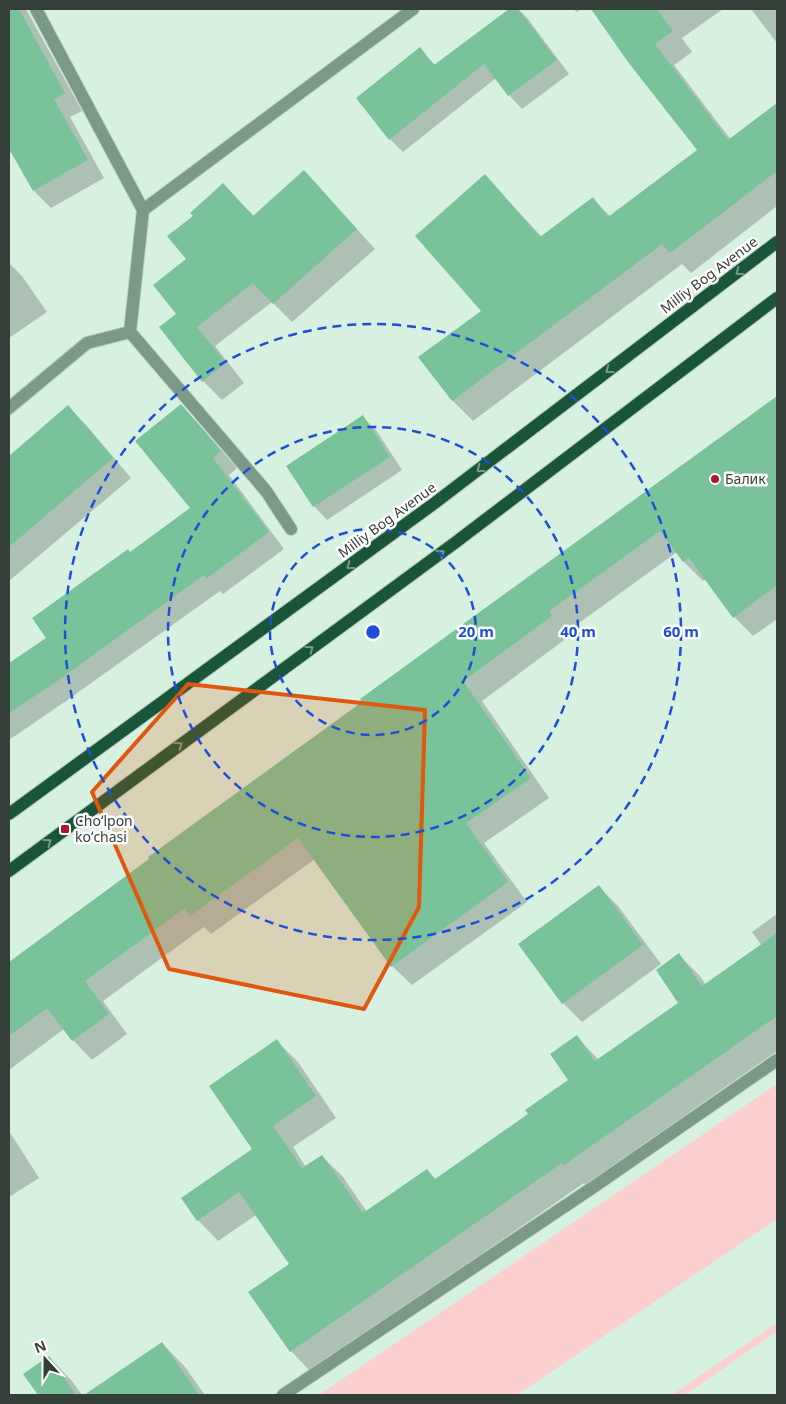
<svg xmlns="http://www.w3.org/2000/svg" width="786" height="1404" font-family="'Noto Sans',sans-serif">
<style>
.green{fill:#fbcfcd}
.shadow{fill:#0003}
.building{fill:#7ac39a}
.lines{fill:none;stroke-linecap:round;stroke-linejoin:round}
.minor-casing{stroke:#b7cdbf;stroke-width:14}
.major-casing{stroke:#b7cdbf;stroke-width:14}
.minor{stroke:#7b9987;stroke-width:12}
.major{stroke:#195639;stroke-width:12}
.oneway{stroke:#759a88}
.marked{fill:#df580e;fill-opacity:0.2;stroke:#df580e;stroke-width:4;stroke-linejoin:round}
.ring{fill:none;stroke:#1d4ed8;stroke-width:2.5;stroke-dasharray:9 6}
.poi-dot{fill:#ac182b;stroke:#fff;stroke-width:2}
.labels{text-anchor:middle;stroke-width:5;stroke-linejoin:round;paint-order:stroke}
.street-label{font-size:14px;fill:#353f39;stroke:#fff}
.poi-label{font-size:14px;fill:#353f39;stroke:#fff;text-anchor:start}
.centre{fill:#1d4ed8;stroke:#fff;stroke-width:2.5}
.ring-label{font-size:15px;text-anchor:middle;font-weight:bold;fill:#1d4ed8;stroke:#fff;stroke-width:5;stroke-linejoin:round;paint-order:stroke}
</style>
<rect width="100%" height="100%" fill="#d7f1e1"/>
<path class="green" d="M777 1084V1219L517 1395H319Z
M777 1323V1331L685 1395H672Z"/>
<path class="shadow" d="M9 9H26L82 111 70 117 104 178 51 208 34 191 9 147Z
M511 9H518L528 19 569 74 522 109 509 95 496 78 403 152 390 139 358 98 420 49 435 65Z
M573 9H581L577 12Z
M592 9H723L682 38 692 52 674 65 731 140 777 105V206L691 273 682 264 473 421 452 400 482 311 485 176 542 237 593 199 611 217 698 150 629 62Z
M751 9H777V43Z
M304 171 375 249 292 322 272 302 215 346 244 383 222 400 203 381 178 314 194 216 223 185 254 216Z
M9 263 22 276 47 312 9 338Z
M777 397V619L753 636 734 617 706 579 703 581 684 562 677 552 568 631 571 635 482 701 549 798 484 843 527 902 412 985 392 966 315 859 211 934 204 927 103 1001 127 1034 92 1060 73 1040 64 1029 9 1070V964L364 702 362 699Z
M181 406 197 422 237 468 229 475 284 549 223 594 220 591 66 701 9 740V665L48 638 130 554 192 508Z
M68 407 87 426 131 478 9 581V458Z
M362 417 376 430 402 470 327 520 314 506Z
M599 887 618 906 661 964 582 1022 563 1003Z
M777 914V1051L585 1185 584 1183 311 1372 291 1351 290 1264 256 1215 218 1241 198 1220 254 1149 277 1041 298 1062 336 1118 293 1147 306 1167 322 1156 343 1177 367 1212 427 1170 436 1180 530 1114 570 1080 577 1037 599 1060 680 1003 679 955 700 976 706 985 762 946 752 932Z
M9 1131 39 1178 9 1197Z
M162 1343 185 1367 205 1395H86Z
M49 1357 72 1381 82 1395H40L25 1374Z"/>
<path class="building" d="M9 9H19L65 93 54 99 88 160 33 191 9 149Z
M509 9H518L557 60 508 96 484 64 389 140 356 98 420 47 434 65Z
M591 9H657L673 31 655 44 728 140 777 103V171L670 253 662 244 452 401 418 357 481 311 415 236 485 174 540 237 593 197 608 217 697 150 628 62Z
M304 170 357 229 273 304 253 283 197 327 226 363 202 382 159 327 176 314 153 285 186 259 167 236 193 216 190 213 223 183 253 216Z
M777 396V585L733 618 689 558 683 562 660 531 549 611 552 616 463 681 531 778 466 823 508 882 391 967 298 838 190 916 185 908 85 981 109 1014 72 1041 47 1008 9 1036V962L149 859 148 857 362 702 360 699Z
M181 404 221 451 213 458 269 532 206 579 204 575 53 684 9 713V663L46 638 32 618 128 549 130 552 190 508 135 441Z
M68 405 113 458 9 547V456Z
M363 415 390 457 313 507 286 466Z
M599 885 643 945 562 1004 518 944Z
M777 933V1016L564 1165 562 1163 290 1352 248 1292 289 1264 239 1192 197 1221 181 1198 252 1149 209 1086 277 1039 316 1096 273 1126 302 1168 322 1155 363 1213 427 1169 435 1179 528 1114 525 1110 568 1080 550 1054 577 1035 595 1061 678 1003 656 970 679 953 702 986Z
M162 1342 199 1395H84Z
M49 1356 76 1395H38L23 1374Z"/>
<g class="lines">
<defs>
<path id="minor" d="M36 9 143 210
M130 332 266 491 291 529
M9 408 87 343 130 332 143 210 413 9
M283 1395 592 1188 777 1060"/>
<path id="major" d="M9 814 436 502 777 242
M9 871 456 542 777 298"/>
</defs>
<use href="#minor" class="minor-casing"/>
<use href="#major" class="major-casing"/>
<use href="#minor" class="minor"/>
<use href="#major" class="major"/>
</g>
<defs><path id="oneway-chevron" d="M-2-3.5L2.5 0L-2 3.5" fill="none" stroke-width="1.6" stroke-linecap="round" stroke-linejoin="round" transform="scale(1.25)"/></defs>
<g class="oneway">
<use href="#oneway-chevron" transform="translate(739 272) rotate(143)"/>
<use href="#oneway-chevron" transform="translate(609 370) rotate(143)"/>
<use href="#oneway-chevron" transform="translate(480 469) rotate(143)"/>
<use href="#oneway-chevron" transform="translate(441 553) rotate(-36)"/>
<use href="#oneway-chevron" transform="translate(350 566) rotate(144)"/>
<use href="#oneway-chevron" transform="translate(310 649) rotate(-36)"/>
<use href="#oneway-chevron" transform="translate(179 745) rotate(-36)"/>
<use href="#oneway-chevron" transform="translate(48 842) rotate(-36)"/>
</g>
<path class="marked" d="M188 684 425 710 419 907 364 1009 169 969 92 792Z"/>
<g class="ring">
<circle cx="373" cy="632" r="103"/>
<circle cx="373" cy="632" r="205"/>
<circle cx="373" cy="632" r="308"/>
</g>
<g class="poi-dot">
<circle cx="715" cy="479" r="5"/>
<rect x="60" y="824" width="10" height="10" rx="2.5"/>
</g>
<g class="labels">
<g class="street-label">
<text transform="translate(709 275) rotate(-37)" y="5">Milliy Bog Avenue</text>
<text transform="translate(387 520) rotate(-36)" y="5">Milliy Bog Avenue</text>
</g>
<g class="poi-label">
<text x="725" y="484">Балик</text>
<text x="75" y="826">Choʻlpon<tspan x="75" dy="16">koʻchasi</tspan></text>
</g>
</g>
<circle cx="373" cy="632" r="8" class="centre"/>
<g class="ring-label">
<text x="476" y="637">20 m</text>
<text x="578" y="637">40 m</text>
<text x="681" y="637">60 m</text>
</g>
<rect width="786" height="1404" fill="none" stroke="#353f39" stroke-width="20"/>
<g transform="translate(45 1359) rotate(339)" stroke="#ffffff" stroke-width="4" paint-order="stroke">
<path d="M0-4L9 19L0 12L-9 19Z" fill="#353f39"/>
<text y="-8" font-size="14" font-weight="bold" text-anchor="middle" fill="#353f39">N</text>
</g>
</svg>
